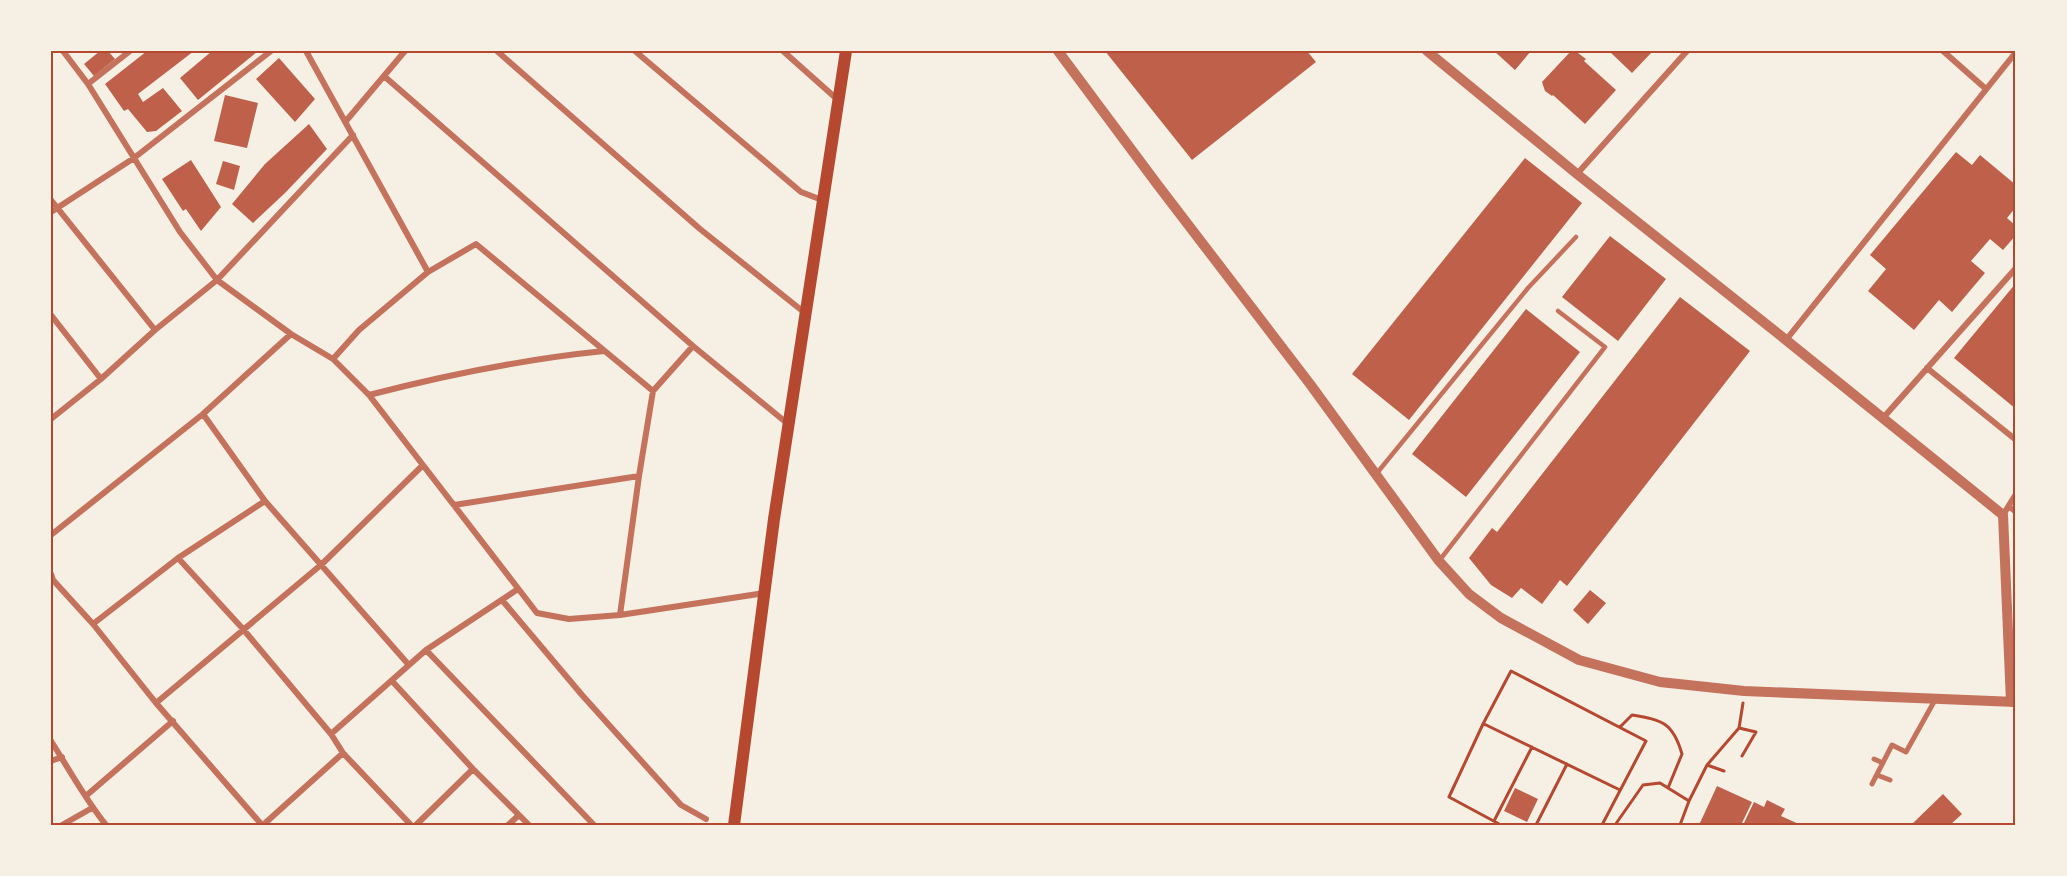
<svg xmlns="http://www.w3.org/2000/svg" width="2067" height="876" font-family="'Source Sans 3',sans-serif">
<style>
.building{fill:#bf614a}
.lines{fill:none;stroke-linecap:round;stroke-linejoin:round}
.path{stroke:#b5482f;stroke-width:3}
.service{stroke:#c5725c;stroke-width:4.5}
.pedestrian{stroke:#c5725c;stroke-width:5}
.minor{stroke:#c5725c;stroke-width:6}
.tertiary{stroke:#c5725c;stroke-width:10}
.secondary{stroke:#b5482f;stroke-width:12}
.neatline{fill:none;stroke:#b5482f;stroke-width:2}
</style>
<rect width="100%" height="100%" fill="#f6efe4"/>
<path class="building" d="M100 51H108L115 59 94 76 84 64Z
M147 51H194L138 94 143 102 163 88 182 111 156 131 147 132 128 109 124 111 105 84Z
M212 51H258L198 100 180 78Z
M1105 51H1307L1316 62 1192 160Z
M1494 51H1531L1515 70Z
M1571 51 1578 53 1586 59 1584 61 1616 90 1585 124 1553 95 1552 96 1545 91 1542 82Z
M1609 51H1653L1632 73Z
M279 58 315 99 295 122 256 79Z
M225 95 258 103 247 148 214 141Z
M309 124 327 149 285 193 253 223 232 204 265 164Z
M1956 152 1972 165 1980 155 2016 185V207L2007 218 2016 226V235L2003 250 1990 239 1971 261 1985 273 1952 312 1939 300 1914 330 1868 291 1886 269 1870 255Z
M1525 158 1582 203 1409 420 1352 374Z
M191 160 221 207 201 231 186 209 183 211 162 179Z
M223 161 240 166 234 190 216 184Z
M1610 236 1666 279 1618 341 1562 297Z
M2016 283V409L1954 358Z
M1680 297 1750 351 1567 586 1560 580 1542 604 1521 588 1512 598 1491 585 1469 558 1492 528 1497 532Z
M1526 309 1580 352 1466 497 1412 454Z
M1590 590 1606 603 1588 624 1573 610Z
M1717 786 1752 802 1741 825H1699Z
M1515 788 1538 799 1527 822 1504 811Z
M1943 794 1962 814 1950 825H1911Z
M1767 800 1785 809 1781 816 1801 825H1743L1754 802 1764 807Z"/>
<g class="lines">
<path class="path" d="M1484 724 1620 790
M1620 727 1632 715C1663 720 1673 723 1682 754L1668 788
M1739 728 1756 732 1742 756
M1707 765 1724 771
M1494 821 1532 747
M1501 825 1449 797 1483 724 1511 671 1646 741 1602 825
M1536 825 1567 764
M1596 825H1599
M1615 825 1643 785 1660 783 1689 801
M1680 825 1689 801 1707 765 1739 728 1743 703"/>
<path class="service" d="M1377 473 1528 288 1576 237
M1439 561 1605 347 1558 311"/>
<path class="pedestrian" d="M1874 759 1883 763
M1877 775 1890 780
M1872 784 1892 745 1906 752 1935 700"/>
<path class="minor" d="M63 51 88 84 180 232 217 280 291 334 333 359 369 395 537 613 569 619 620 615 765 593
M306 51 428 272
M497 51 700 229 805 313
M635 51 801 192 822 200
M783 51 838 100
M1943 51 1986 89
M384 76 693 346 788 424
M88 84 130 51
M346 121 405 51
M1577 174 1687 51
M51 200 155 330
M51 212 134 158 271 51
M51 315 101 379
M1786 340 2016 52
M333 359 359 330 428 272 476 244 653 391
M1927 368 2016 440
M369 395C446 375 525 359 604 351
M203 414 265 501 408 664
M1883 418 2016 268
M51 419 101 379 155 330 217 280 353 135
M454 505 639 476
M2009 506 2016 512
M2003 515 2016 494
M51 535 203 414 291 334
M178 558 243 629 331 734 343 753 411 825
M51 574 53 580 93 624 156 703 262 825
M502 600 582 695 681 805 706 819
M620 615 639 476 653 391 693 346
M93 624 178 558 265 501
M426 650 594 825
M392 681 473 769 529 825
M156 703 322 564 422 466
M331 734 426 650 518 589
M51 741C69 769 85 799 106 825
M51 761 62 757
M87 795 173 721
M62 825 92 808
M263 825 343 753
M416 825 473 769
M508 825 519 815"/>
<path class="tertiary" d="M1058 51 1157 184 1310 384 1439 561 1469 594 1501 618 1579 660 1660 682 1744 691 2016 702
M1427 51 1577 174 1786 340 2003 515 2011 702"/>
<path class="secondary" d="M734 825 774 519 846 51"/>
</g>
<rect width="2067" height="876" fill="none" stroke="#f6efe4" stroke-width="105"/>
<rect x="52" y="52" width="1962" height="772" class="neatline"/>
</svg>
